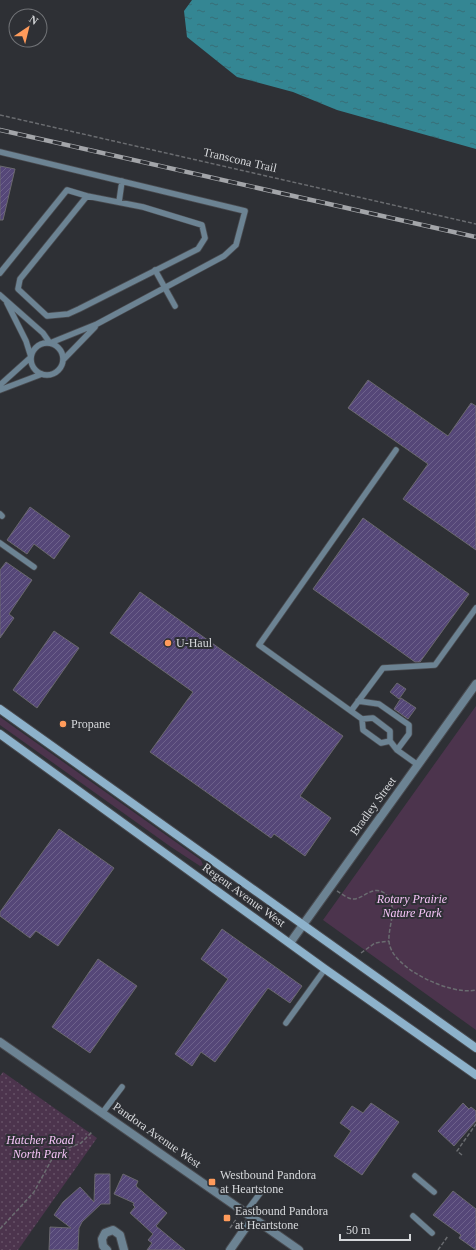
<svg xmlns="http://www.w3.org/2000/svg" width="476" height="1250" font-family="'Times New Roman',serif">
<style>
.green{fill:#4c344d}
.park{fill:url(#park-dots)}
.water{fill:url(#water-ripples)}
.building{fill:url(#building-hatch);stroke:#6a686e}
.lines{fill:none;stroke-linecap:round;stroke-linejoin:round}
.service-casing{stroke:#494b50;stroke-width:7}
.minor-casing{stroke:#494b50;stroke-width:10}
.tertiary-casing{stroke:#494b50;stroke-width:10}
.secondary-casing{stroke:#494b50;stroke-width:10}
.path{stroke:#6a6c70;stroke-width:1.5;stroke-dasharray:4 2;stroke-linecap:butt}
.service{stroke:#6c8393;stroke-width:5.5}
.minor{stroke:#6c8393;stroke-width:8}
.tertiary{stroke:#6c8393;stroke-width:8}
.secondary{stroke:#8db2cb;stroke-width:8}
.rail-casing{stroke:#a3a5a9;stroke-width:4.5}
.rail{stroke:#2e3035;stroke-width:3;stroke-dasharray:9;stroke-linecap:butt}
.poi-dot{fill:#ff9b5b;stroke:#2e3035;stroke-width:1.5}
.labels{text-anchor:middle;stroke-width:4;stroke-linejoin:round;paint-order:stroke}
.street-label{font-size:12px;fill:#d6d8db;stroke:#2e3035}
.poi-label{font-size:12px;fill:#d6d8db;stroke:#2e3035;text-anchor:start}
.park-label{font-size:12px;font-style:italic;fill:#f6c4f8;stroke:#2e3035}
</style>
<defs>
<pattern id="park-dots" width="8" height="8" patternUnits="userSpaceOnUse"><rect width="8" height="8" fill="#4c344d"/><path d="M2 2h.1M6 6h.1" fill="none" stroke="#655166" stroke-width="1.8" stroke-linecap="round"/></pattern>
<pattern id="water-ripples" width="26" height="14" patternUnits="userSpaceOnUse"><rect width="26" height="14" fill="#348693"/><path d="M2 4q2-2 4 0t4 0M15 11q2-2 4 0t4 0" fill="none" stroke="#386e77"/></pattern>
<pattern id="building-hatch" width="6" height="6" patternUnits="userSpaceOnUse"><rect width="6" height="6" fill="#554778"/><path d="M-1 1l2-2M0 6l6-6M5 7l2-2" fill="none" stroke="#6d618b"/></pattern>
</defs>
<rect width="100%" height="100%" fill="#2e3035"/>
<path class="green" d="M476 706V1030L323 920Z
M0 717 201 860 203 865 200 866 171 847 0 725Z"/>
<path class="park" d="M3 1072 97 1138 18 1250H0V1076Z"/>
<path class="water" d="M192 0H476V149L337 110 293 92 237 77 187 37 184 11Z"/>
<path class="building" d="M0 166 15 169 3 220H0Z
M368 380 448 436 471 403 476 406V550L403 499 428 464 348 408Z
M30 507 70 536 54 559 34 544 27 554 7 540Z
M363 518 469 594 420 662H415L313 589Z
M6 562 32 580 9 614 14 618 0 638V570Z
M140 592 343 736 300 796 331 818 305 856 274 834 271 838 150 752 193 692 110 633Z
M54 631 79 648 37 708 13 690Z
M397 683 406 689 399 699 390 692Z
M401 698 416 708 408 719 394 709Z
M59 829 114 868 58 946 36 931 30 938 0 916V912Z
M222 929 302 986 290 1003 268 988 215 1062 201 1052 192 1066 175 1054 228 979 201 959Z
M98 959 137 986 90 1053 52 1027Z
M371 1103 399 1122 362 1175 334 1156 351 1131 340 1123 352 1106 363 1113Z
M463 1103 469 1109 471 1107 476 1111V1121L454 1146 438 1131Z
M95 1174H110V1204H101L82 1222 79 1228 78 1250H49L50 1227 71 1228 54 1215 63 1202 80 1187 94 1202Z
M123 1174 138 1181 136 1186 167 1213 156 1226 185 1250H147L152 1243 148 1240 153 1234 130 1213 135 1207 133 1205 134 1203 114 1194Z
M453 1191 476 1209V1250L459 1238 461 1235 433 1215Z"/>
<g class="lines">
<defs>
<path id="service" d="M0 152 245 211 236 245 224 256 97 324 50 343 43 333 0 295
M119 202 122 181
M155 270 175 306
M0 273 67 190 87 196 143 207 202 225 205 238 198 249 79 309 68 314 47 316 18 289 20 279 87 196
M31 359a16 16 0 1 1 32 0a16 16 0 1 1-32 0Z
M63 360 95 327
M0 385 31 357 26 341 7 303
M0 390 42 374
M0 514 2 516
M0 543 34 567
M358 701 379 704 409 725V734L397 750
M351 711 383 668 435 665 476 608
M362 719 259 645 396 450
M390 741 381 743 363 730 362 719 373 718 390 731V741L397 750 418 765
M286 1023 325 969
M103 1112 122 1087
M415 1176 434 1192
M246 1212 264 1188
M413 1216 432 1233"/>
<path id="minor" d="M290 943 476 684
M107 1250 103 1246 102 1239 105 1233 113 1230 120 1235 124 1250
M230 1250 253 1217"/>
<path id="tertiary" d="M0 1042 299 1250"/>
<path id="secondary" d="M0 709 476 1048
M0 734 325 969 476 1075"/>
</defs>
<use href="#service" class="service-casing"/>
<use href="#minor" class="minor-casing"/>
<use href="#tertiary" class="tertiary-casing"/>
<use href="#secondary" class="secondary-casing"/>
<path class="path" d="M0 115 476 224
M337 891C342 894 348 899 353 899 363 900 376 880 389 898 397 911 388 927 389 941 390 968 452 996 476 990
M361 953 375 943 389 941
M462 1155 457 1151 476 1124
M230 1228 237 1218
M0 1229 34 1192 52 1159 63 1150 81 1143 92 1132
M438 1250 448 1236"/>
<use href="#service" class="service"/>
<use href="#minor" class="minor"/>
<use href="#tertiary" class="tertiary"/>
<use href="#secondary" class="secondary"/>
<defs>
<path id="rail" d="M0 130 476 237"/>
</defs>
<use href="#rail" class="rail-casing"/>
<use href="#rail" class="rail"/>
</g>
<g class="poi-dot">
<circle cx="168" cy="643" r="4"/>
<circle cx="63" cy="724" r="4"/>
<rect x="208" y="1178" width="8" height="8" rx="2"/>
<rect x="223" y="1214" width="8" height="8" rx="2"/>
</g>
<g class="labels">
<g class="street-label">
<text transform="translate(240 160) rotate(13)" y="4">Transcona Trail</text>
<text transform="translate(373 806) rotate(-54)" y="4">Bradley Street</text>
<text transform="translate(244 895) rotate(36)" y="4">Regent Avenue West</text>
<text transform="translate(157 1135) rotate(35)" y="4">Pandora Avenue West</text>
</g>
<g class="poi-label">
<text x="176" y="647">U-Haul</text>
<text x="71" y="728">Propane</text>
<text x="220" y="1179">Westbound Pandora<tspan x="220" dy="14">at Heartstone</tspan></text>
<text x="235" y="1215">Eastbound Pandora<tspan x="235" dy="14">at Heartstone</tspan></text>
</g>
<g class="park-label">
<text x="412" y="903">Rotary Prairie<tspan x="412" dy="14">Nature Park</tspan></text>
<text x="40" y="1144">Hatcher Road<tspan x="40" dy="14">North Park</tspan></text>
</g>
</g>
<g transform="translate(28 28) rotate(35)"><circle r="19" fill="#2e3035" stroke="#717377"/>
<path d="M0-3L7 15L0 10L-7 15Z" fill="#ff9b5b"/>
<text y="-6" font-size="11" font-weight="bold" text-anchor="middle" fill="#d6d8db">N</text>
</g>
<path d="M340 1234v6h70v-6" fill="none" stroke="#d6d8db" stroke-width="2"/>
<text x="346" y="1234" font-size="12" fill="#d6d8db" stroke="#2e3035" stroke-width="3" paint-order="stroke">50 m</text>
</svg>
